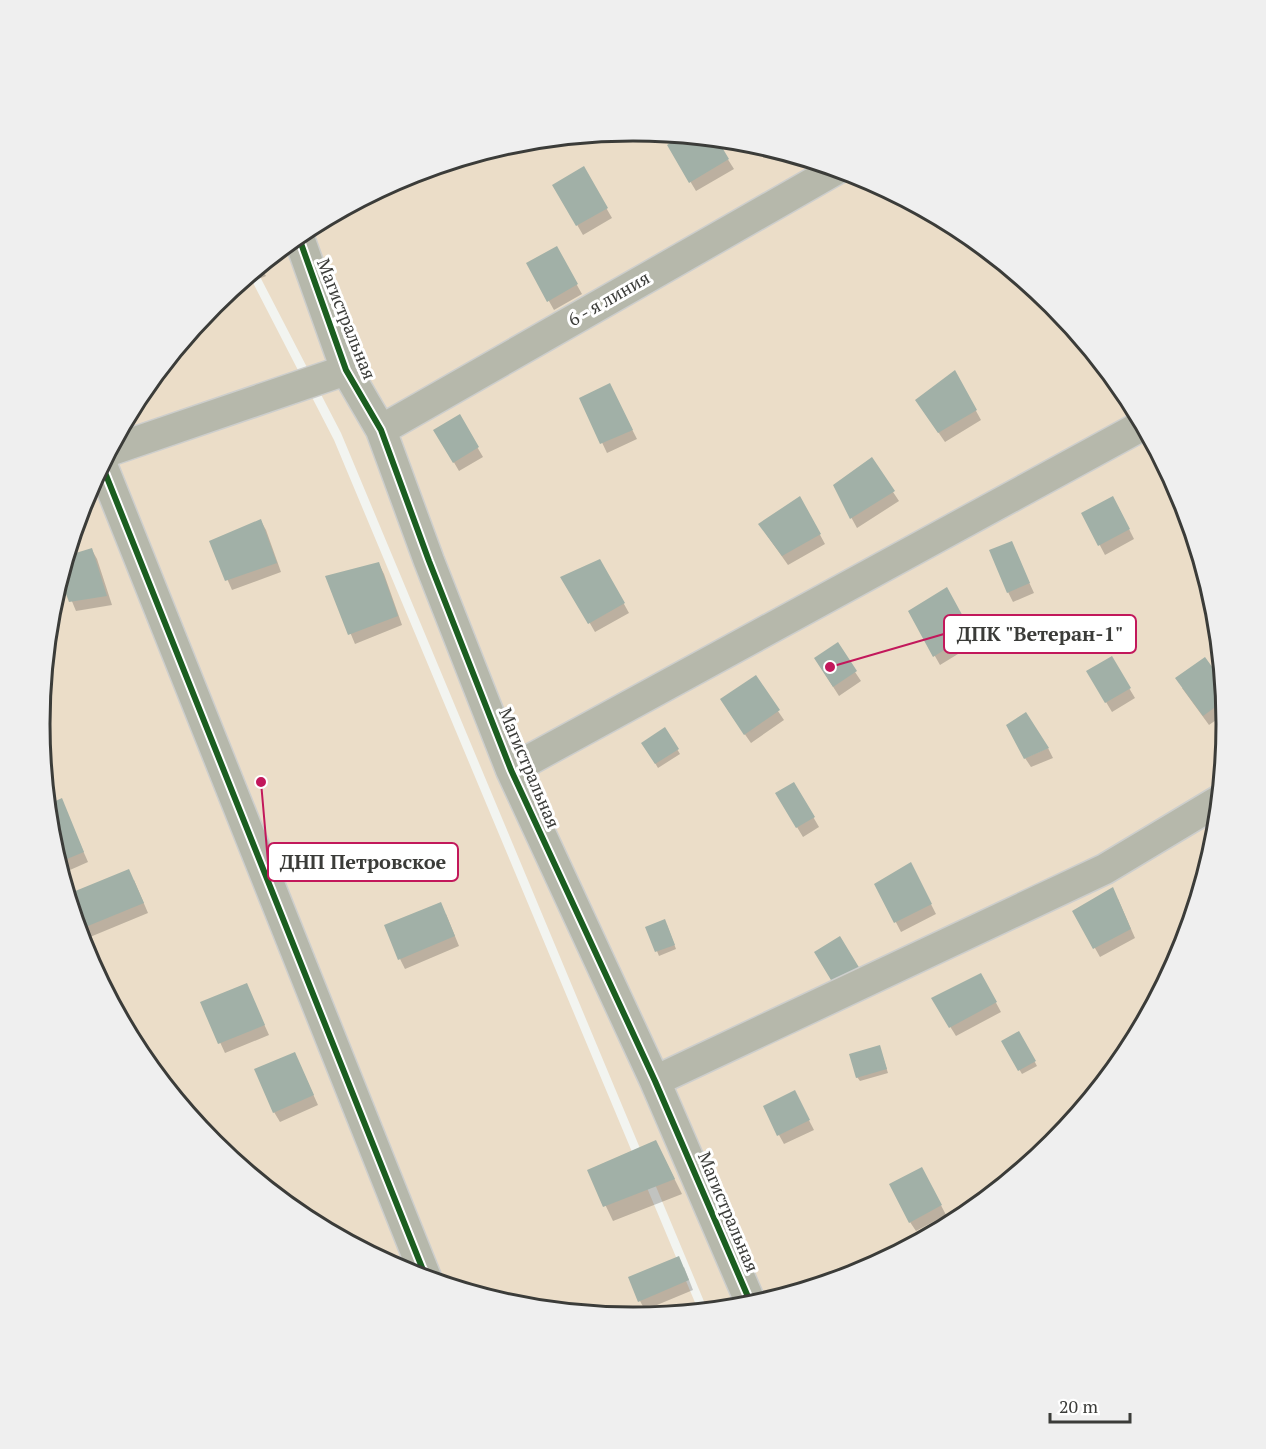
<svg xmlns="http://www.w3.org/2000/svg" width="1266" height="1449" font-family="'PT Serif',serif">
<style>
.green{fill:#ebddc8}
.shadow{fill:#0003}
.building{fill:#a1b0a7}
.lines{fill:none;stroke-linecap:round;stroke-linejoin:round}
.street-casing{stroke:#cdcecc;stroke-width:33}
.street{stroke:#b6b8ab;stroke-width:30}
.cycleway-casing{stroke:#fff;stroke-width:10}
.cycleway{stroke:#1b5e20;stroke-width:6}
.labels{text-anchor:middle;stroke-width:6;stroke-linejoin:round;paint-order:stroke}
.street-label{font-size:18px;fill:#3b3c39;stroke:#fff}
.rim{fill:none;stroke:#3b3c39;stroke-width:3}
.leader{fill:none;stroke:#c2185b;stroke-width:2}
.callout-dot{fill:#c2185b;stroke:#fff;stroke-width:2}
.callout{fill:#fff;stroke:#c2185b;stroke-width:2}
.callout-label{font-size:20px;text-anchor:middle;font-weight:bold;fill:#3b3c39}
</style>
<rect width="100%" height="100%" fill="#f2f4f0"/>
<path class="green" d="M633 131 749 142 861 176 963 231 1053 305 1127 395 1182 498 1216 609 1227 725 1216 841 1182 952 1127 1055 1053 1145 963 1219 860 1273 749 1307 708 1311 341 433 256 269 303 230 406 176 517 142Z
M249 275 334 440 699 1312 633 1318 517 1307 405 1273 303 1218 213 1144 139 1054 84 951 50 840 39 724 50 608 84 497 139 394 213 304Z"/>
<path class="shadow" d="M685 136 715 139 734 169 696 191 669 146Z
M800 157 817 162 806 168Z
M583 168 612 218 583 235 554 185Z
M556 248 582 294 554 310 528 264Z
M260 266 266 276 229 291Z
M955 373 981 420 945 442 923 410Z
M614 394 637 439 607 453 581 398Z
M459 416 483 457 459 471 435 430Z
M871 459 899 501 857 528 834 486Z
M800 498 825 544 788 565 766 534Z
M1118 507 1134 539 1105 555 1083 513Z
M261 521 266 530 281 572 232 590 211 542Z
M1011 543 1034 593 1013 602 1008 592Z
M92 550 97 559 112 605 76 611 61 575 66 557Z
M600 561 629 613 595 632 563 577Z
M379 564 384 574 402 625 355 644 327 577Z
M946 589 976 643 940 665 910 612Z
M1111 658 1135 698 1112 712 1088 672Z
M821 668 855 672 861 681 839 696Z
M755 677 784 720 751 743 727 709Z
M1223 685 1226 713 1209 725 1182 688Z
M665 729 680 754 658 768 643 743Z
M1048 748 1053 758 1031 767 1025 758Z
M794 784 819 827 803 837 777 794Z
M61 800 88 862 61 874 50 840 47 806Z
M915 873 936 914 901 932 876 884Z
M134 880 148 913 90 937 70 895Z
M1118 899 1135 938 1100 957 1074 911Z
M446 914 459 946 405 969 400 959Z
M667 925 676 949 659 956 647 927Z
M981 975 1001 1012 956 1036 933 999Z
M246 984 269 1035 225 1053 202 1003Z
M1019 1033 1037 1066 1022 1074 1003 1042Z
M881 1051 888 1073 860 1081 857 1077Z
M295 1054 318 1105 280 1122 274 1112Z
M799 1101 814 1130 784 1144 779 1135Z
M656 1142 682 1194 613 1221 589 1171Z
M927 1178 946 1215 916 1231 910 1222Z
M398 1264 402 1272 393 1266Z
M684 1267 693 1290 645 1310 640 1301Z"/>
<path class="building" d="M683 135 717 139 729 159 689 183 667 145Z
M584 166 608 208 576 226 552 185Z
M557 246 578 284 547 302 526 263Z
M955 370 977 410 938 433 915 400Z
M610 383 633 430 600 444 579 398Z
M460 414 479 447 453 463 433 430Z
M872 457 895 491 850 519 833 485Z
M800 496 821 534 782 556 758 524Z
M1113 496 1130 529 1098 546 1081 513Z
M261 519 277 563 225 581 209 541Z
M1012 541 1030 583 1007 593 989 550Z
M92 548 107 596 69 602 60 578 66 556Z
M600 559 625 603 588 624 560 577Z
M379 562 398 616 348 635 325 576Z
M947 587 972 633 933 657 908 611Z
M838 642 857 671 833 687 814 658Z
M1112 656 1131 688 1105 703 1086 671Z
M1205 657 1223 682 1225 700 1203 716 1175 678Z
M756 675 780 710 744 735 720 699Z
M1026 712 1049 748 1024 759 1006 725Z
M665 727 679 749 655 764 641 743Z
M794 782 815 817 796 828 775 793Z
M62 798 84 852 57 863 50 840 47 805Z
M911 862 932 904 894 923 874 884Z
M129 869 144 903 83 928 68 894Z
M1113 887 1131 929 1093 949 1072 911Z
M441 902 455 936 398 960 384 925Z
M665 919 675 945 655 952 645 927Z
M840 936 860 969 834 985 814 952Z
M981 973 997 1002 949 1028 931 998Z
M247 983 265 1025 218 1044 200 1002Z
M1019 1031 1036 1061 1018 1071 1001 1041Z
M880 1045 887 1069 856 1078 849 1054Z
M295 1052 314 1095 273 1113 254 1069Z
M795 1090 810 1120 777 1136 763 1106Z
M656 1140 675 1179 603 1207 587 1170Z
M922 1167 942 1205 909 1223 889 1184Z
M679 1256 689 1280 638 1302 628 1277Z"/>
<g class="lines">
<defs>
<path id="street" d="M298 235 346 370 381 430 429 561 511 770 655 1081 752 1306
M381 430 837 169
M109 451 346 370
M102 465 427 1280
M511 770 1143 425
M655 1081 1105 869 1220 800"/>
</defs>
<use href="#street" class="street-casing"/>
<use href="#street" class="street"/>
<defs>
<path id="cycleway" d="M298 235 346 370 381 430 429 561 511 770 655 1081 752 1306
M102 465 427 1280"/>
</defs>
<use href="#cycleway" class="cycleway-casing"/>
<use href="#cycleway" class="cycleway"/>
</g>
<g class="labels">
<g class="street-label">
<text transform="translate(609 299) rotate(-30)" y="6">6 - я линия</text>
<text transform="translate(346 319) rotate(68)" y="6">Магистральная</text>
<text transform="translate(529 768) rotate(67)" y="6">Магистральная</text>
<text transform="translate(728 1212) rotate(67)" y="6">Магистральная</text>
</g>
</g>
<path d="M0 0H1266V1449H0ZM50 724a583 583 0 1 1 1166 0a583 583 0 1 1-1166 0Z" fill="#efefef" fill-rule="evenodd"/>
<path class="rim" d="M50 724a583 583 0 1 1 1166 0a583 583 0 1 1-1166 0Z"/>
<path class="leader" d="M830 667L944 634M261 782L268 862"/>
<g class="callout-dot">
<circle cx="830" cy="667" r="6"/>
<circle cx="261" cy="782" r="6"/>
</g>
<g class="callout">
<rect x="944" y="615" width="192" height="38" rx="6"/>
<rect x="268" y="843" width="190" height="38" rx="6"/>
</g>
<g class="callout-label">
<text x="1040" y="641">ДПК "Ветеран-1"</text>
<text x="363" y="869">ДНП Петровское</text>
</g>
<path d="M1050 1413v9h80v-9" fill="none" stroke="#3b3c39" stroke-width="3"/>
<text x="1059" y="1413" font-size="18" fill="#3b3c39" stroke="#ffffff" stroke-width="4.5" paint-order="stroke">20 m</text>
</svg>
